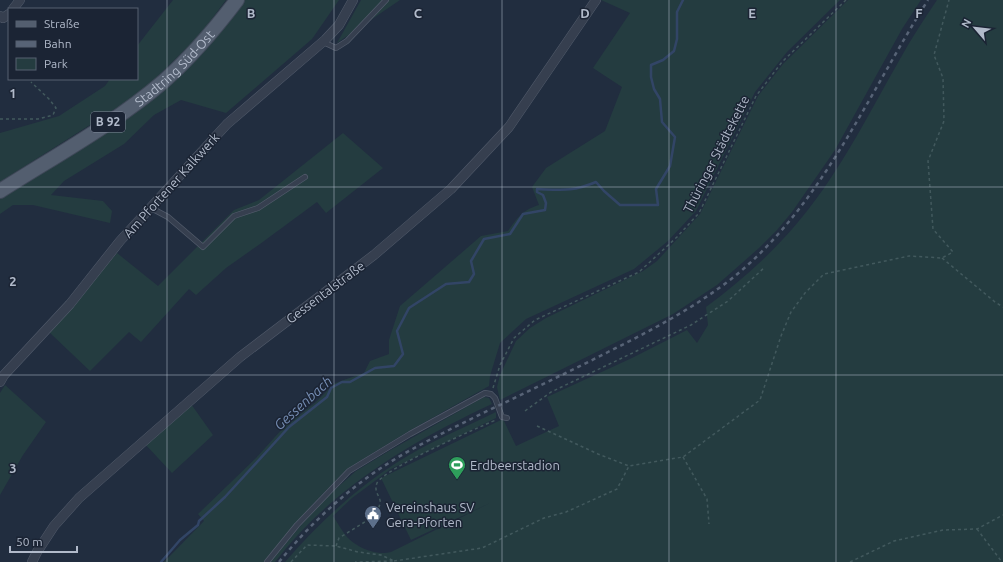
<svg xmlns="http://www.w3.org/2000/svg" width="1003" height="562" font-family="Ubuntu,sans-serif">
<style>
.green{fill:#243c40}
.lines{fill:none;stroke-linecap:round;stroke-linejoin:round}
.stream{stroke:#324566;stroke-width:2.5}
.service-casing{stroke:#515a6a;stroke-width:6}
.minor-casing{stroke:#515a6a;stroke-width:10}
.primary-casing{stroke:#3f4858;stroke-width:16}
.path{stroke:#42595d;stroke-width:1.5;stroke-dasharray:3 3;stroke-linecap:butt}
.service{stroke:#363f4f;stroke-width:4.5}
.minor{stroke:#363f4f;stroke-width:9}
.primary{stroke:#535e6f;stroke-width:14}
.rail{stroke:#576376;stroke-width:2.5;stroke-dasharray:4 4;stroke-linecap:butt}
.grid{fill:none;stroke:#b1baca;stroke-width:1;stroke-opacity:0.55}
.labels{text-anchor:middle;stroke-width:3;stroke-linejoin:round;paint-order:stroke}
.shield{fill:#1b2434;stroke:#848d9d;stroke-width:1}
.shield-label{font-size:12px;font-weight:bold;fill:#b1baca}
.street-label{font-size:13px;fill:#b1baca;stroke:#1b2434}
.poi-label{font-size:13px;fill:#b1baca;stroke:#1b2434;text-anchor:start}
.water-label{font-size:14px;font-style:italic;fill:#768eb4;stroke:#1b2434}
.grid-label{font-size:13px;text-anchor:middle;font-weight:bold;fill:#b1baca;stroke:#1b2434;stroke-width:3;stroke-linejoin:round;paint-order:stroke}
</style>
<rect width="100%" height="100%" fill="#212d3f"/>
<path class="green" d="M173 0H226L199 36 152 82 131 99 0 182V133L59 116 105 86 110 79H137V46Z
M245 0H339L312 39 226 113 181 100 154 115 124 144 64 181 51 195 103 201 112 211 110 223 33 205H13L0 214V197L102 133 232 17Z
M361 0H400L337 43Z
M601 0H840L787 52 755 92 696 211 668 241 634 269 526 319 500 343 490 376 489 386 409 431 347 469 313 504 264 562H164L204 521 198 514 256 458 284 427 316 402 335 383 364 373 370 361 389 354V340L400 306 481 236 508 231C519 216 521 211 539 205L532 187 546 168 605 131 622 87 593 68 630 13Z
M848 0H921L902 29 835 150 792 212 777 230 759 248 717 285 673 314 500 400 497 387 500 375 516 341 530 328 546 318 643 271 657 261 700 214 758 96 783 64Z
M937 0H1003V562H285C318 524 354 490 396 463 427 443 463 428 496 412V418L391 469 352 498 333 516C337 522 342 531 347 537 357 548 377 556 391 552L490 503 411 540 381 478 503 419 516 446 559 426 547 397 632 358 687 330 697 343 708 325 706 307C738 283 767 258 793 228 837 178 867 117 900 59 911 39 924 19 937 0Z
M343 133 383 168 326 213 317 202 260 244 226 268 196 295 189 289 141 342 129 332 90 371 49 332 117 253 158 286 234 210 259 200Z
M5 385 46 422 23 455 0 495V393Z
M484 397 489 398 492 404C410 442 331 489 275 562H270L313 511 330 494 356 471 389 451Z
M191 404 213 435 172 473 144 443Z"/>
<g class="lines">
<path class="stream" d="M161 562 180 540 198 525 199 521 225 497 289 427 327 397 331 388 342 382H350L375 368 394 366 403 354 397 331 409 308 446 284 469 282 474 274 471 261 484 239 510 234 523 214 545 210 546 203 543 195 537 192V189C562 190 572 192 596 182L604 191 620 205H658L656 189 670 166 675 137 662 122 660 99 654 89 651 77V65L663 60 674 51 677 39V12L683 0"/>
<defs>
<path id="service" d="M323 42 336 48 347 41 386 0
M151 208 168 217 203 247 234 216 258 208 305 177
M267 562 297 525 349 471 410 434 485 393 491 394 495 398 502 417 507 418"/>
<path id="minor" d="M13 9 20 0
M0 16 3 18 9 14
M0 382 4 375 70 304 120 241 227 124 325 40 339 25 353 0
M32 562 37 552 54 526 79 498 240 357 374 255 451 189 509 127 596 0"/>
<g id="primary">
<path id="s1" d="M0 191C55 156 114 124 164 81 191 57 215 29 237 0"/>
</g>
</defs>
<use href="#service" class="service-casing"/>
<use href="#minor" class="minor-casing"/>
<use href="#primary" class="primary-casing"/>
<path class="path" d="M0 119H38L53 115 56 108 49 99 31 82
M942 258 995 302 1003 307
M493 388 500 365 514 338 535 320 639 272 677 237 699 213 756 96 782 62 846 0
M525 411 551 392 691 325 728 301 765 267
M537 426 598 454 629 466
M683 457 707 499 709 524
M977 529 1002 562
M336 546 339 538 376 515C377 511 381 504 380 500 378 494 374 490 377 483 385 468 477 428 496 420
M394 561 482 548 544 518 566 512 617 489 629 466 683 457 760 400 781 336 791 312 805 293 824 274 909 256 942 258 953 252 933 229 928 161 944 121 943 78 934 55 949 0
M291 562 307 545 336 546 358 552 381 555 394 561 355 562
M850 562 894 541 943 530 977 529 1003 515"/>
<use href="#service" class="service"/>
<use href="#minor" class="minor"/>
<use href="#primary" class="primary"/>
<path class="rail" d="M279 562C305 530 335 501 368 477 401 453 437 436 473 418 518 396 563 375 608 352 650 331 692 309 730 280 821 208 867 96 928 0"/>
</g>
<path class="grid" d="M167 0V562M334 0V562M502 0V562M669 0V562M836 0V562M0 187H1003M0 375H1003"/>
<defs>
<symbol id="stadium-pin" viewBox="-11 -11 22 30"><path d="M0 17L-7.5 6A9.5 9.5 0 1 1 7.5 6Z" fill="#2e9e5b" stroke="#1b2434"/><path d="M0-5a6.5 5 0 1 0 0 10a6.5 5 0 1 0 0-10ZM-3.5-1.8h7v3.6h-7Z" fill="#fff"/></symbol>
<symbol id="civic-pin" viewBox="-11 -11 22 30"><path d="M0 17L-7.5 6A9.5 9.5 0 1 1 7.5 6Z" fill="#5c6f8a" stroke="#1b2434"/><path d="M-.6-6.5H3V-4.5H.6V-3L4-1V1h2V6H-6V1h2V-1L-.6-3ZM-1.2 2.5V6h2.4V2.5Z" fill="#fff"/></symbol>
</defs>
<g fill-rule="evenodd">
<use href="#stadium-pin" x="447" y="455" width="20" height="27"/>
<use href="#civic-pin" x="363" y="504" width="20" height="27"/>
</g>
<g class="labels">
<rect class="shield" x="91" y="112" width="34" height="20" rx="3"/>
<g class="shield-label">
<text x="108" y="126">B 92</text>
</g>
<g class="street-label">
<text dy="5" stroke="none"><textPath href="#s1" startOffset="214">Stadtring Süd-Ost</textPath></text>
<text transform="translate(716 154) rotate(-63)" y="5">Thüringer Städtekette</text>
<text transform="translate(171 185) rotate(-48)" y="5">Am Pfortener Kalkwerk</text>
<text transform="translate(325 292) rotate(-37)" y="5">Gessentalstraße</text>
</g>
<g class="poi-label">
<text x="470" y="470">Erdbeerstadion</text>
<text x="386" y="512">Vereinshaus SV<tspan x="386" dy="15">Gera-Pforten</tspan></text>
</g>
<g class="water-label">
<text transform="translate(303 403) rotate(-42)" y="5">Gessenbach</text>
</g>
</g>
<g class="grid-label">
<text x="251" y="18">B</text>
<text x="418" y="18">C</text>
<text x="585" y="18">D</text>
<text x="752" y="18">E</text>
<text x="919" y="18">F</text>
<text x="13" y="98">1</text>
<text x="13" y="286">2</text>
<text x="13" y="473">3</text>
</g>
<rect x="8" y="8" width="130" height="72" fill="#1b2434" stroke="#576070"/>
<rect x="16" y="21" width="20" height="6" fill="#535e6f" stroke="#576070"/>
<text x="44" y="28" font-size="12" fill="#b1baca">Straße</text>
<rect x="16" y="41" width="20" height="6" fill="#576376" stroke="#576070"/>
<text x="44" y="48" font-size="12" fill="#b1baca">Bahn</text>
<rect x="16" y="58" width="20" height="12" fill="#243c40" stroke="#576070"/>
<text x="44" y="68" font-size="12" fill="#b1baca">Park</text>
<g transform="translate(975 28) rotate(298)" stroke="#1b2434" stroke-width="3" paint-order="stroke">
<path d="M0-3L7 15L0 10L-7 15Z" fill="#b1baca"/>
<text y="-6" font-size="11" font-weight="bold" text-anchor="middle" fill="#b1baca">N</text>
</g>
<path d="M10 546v6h67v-6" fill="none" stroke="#b1baca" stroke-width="2"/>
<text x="16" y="546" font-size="12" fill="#b1baca" stroke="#1b2434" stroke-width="3" paint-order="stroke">50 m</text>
</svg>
